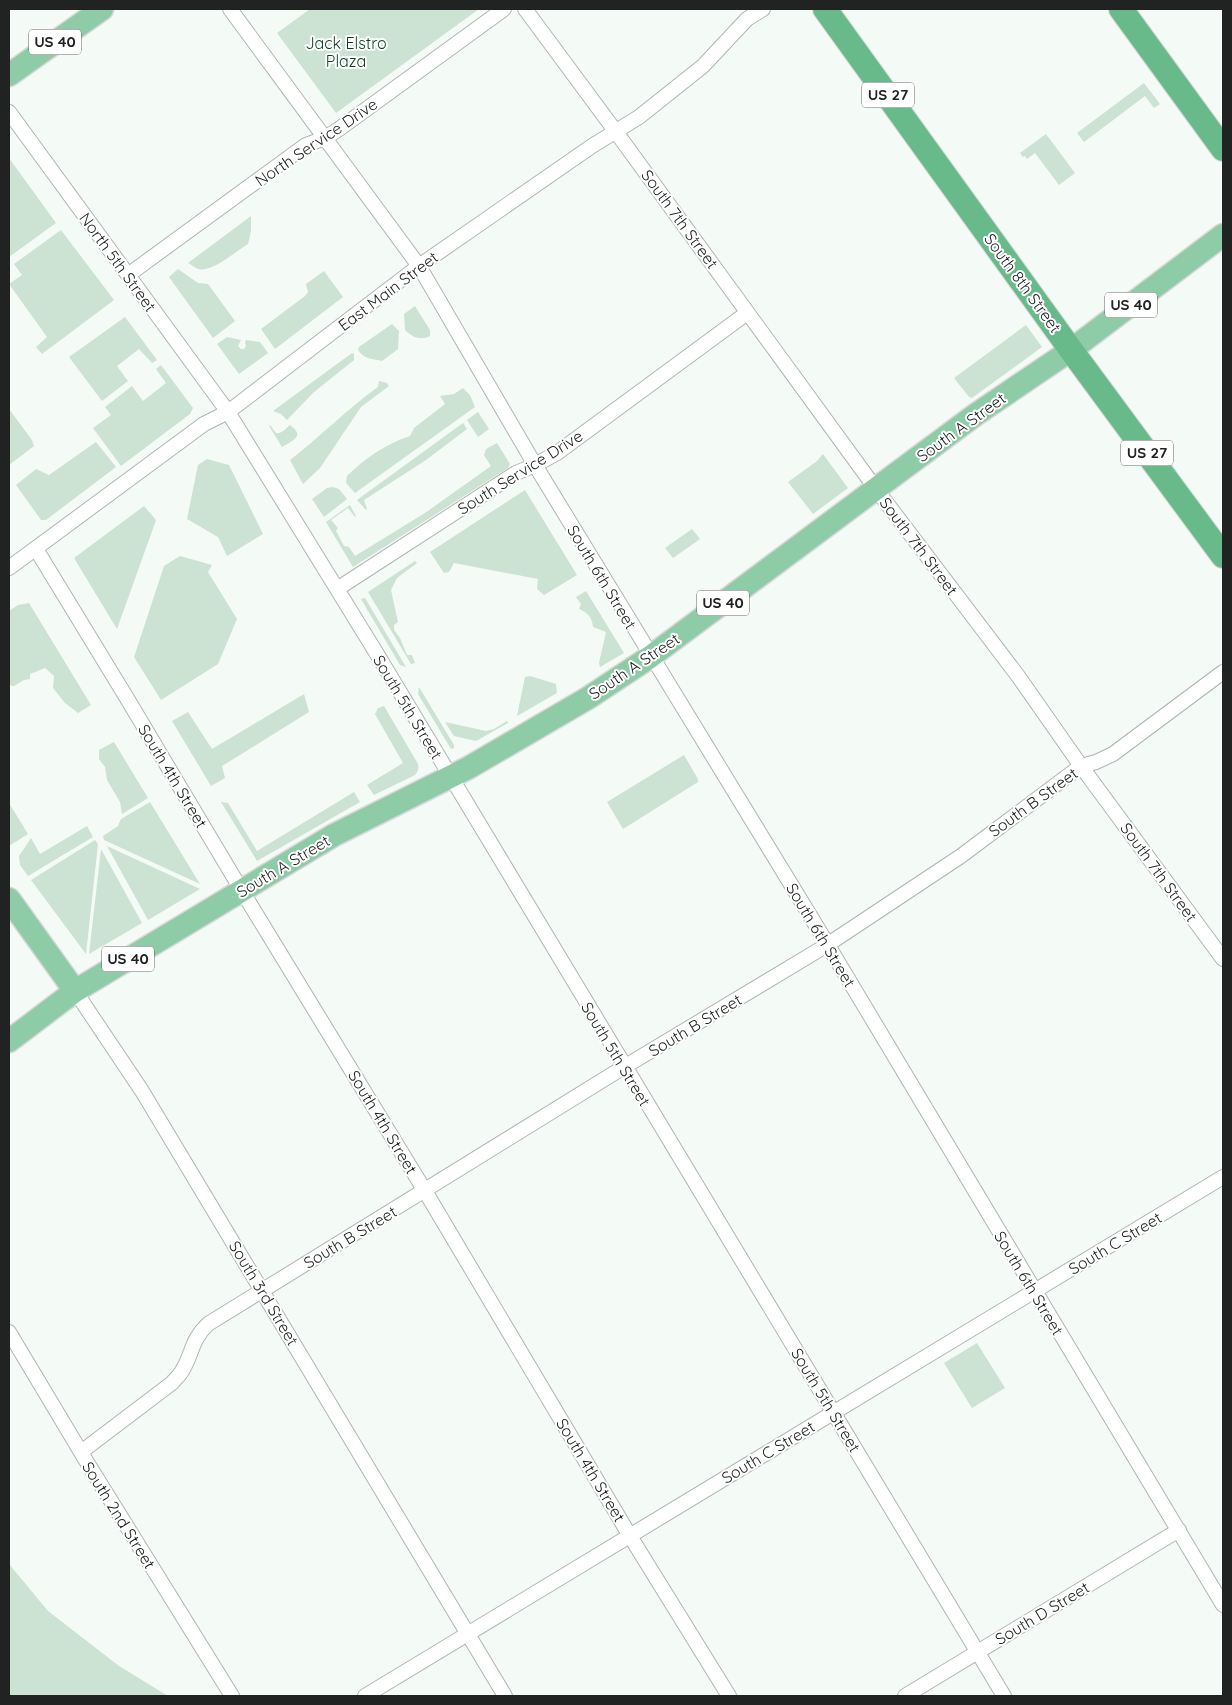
<svg xmlns="http://www.w3.org/2000/svg" width="1232" height="1705" font-family="Quicksand,sans-serif">
<style>
.green{fill:#cce2d3}
.lines{fill:none;stroke-linecap:round;stroke-linejoin:round}
.minor-casing{stroke:#afb5b1;stroke-width:16}
.primary-casing{stroke:#d7d7d7;stroke-width:25}
.trunk-casing{stroke:#d7d7d7;stroke-width:26}
.minor{stroke:#fff;stroke-width:14}
.primary{stroke:#8ecba7;stroke-width:22}
.trunk{stroke:#68ba8a;stroke-width:24}
.labels{text-anchor:middle;stroke-width:4;stroke-linejoin:round;paint-order:stroke}
.shield{fill:#fff;stroke:#646564;stroke-width:1}
.shield-label{font-size:15px;font-weight:bold;fill:#212322}
.park-label{font-size:16px;fill:#083e22;stroke:#fff}
.street-label{font-size:16px;fill:#212322;stroke:#fff}
</style>
<rect width="100%" height="100%" fill="#f4faf5"/>
<path class="green" d="M310 9H479L336 113 277 33Z
M1144 83 1160 104 1154 108 1145 96 1084 142 1077 133Z
M1046 134 1075 173 1059 185 1035 153 1027 159 1025 156 1023 157 1020 153Z
M9 158 56 223 9 257Z
M251 216V231L248 244C236 251 212 273 198 269 195 268 191 264 188 263Z
M61 230 114 300 42 354 36 347 47 337 9 284 22 275 14 264Z
M178 269 198 283 208 284 235 321 213 338 169 277Z
M324 271 343 297 275 349 261 329 305 296 308 292 306 284Z
M415 306 430 330V336C420 341 412 337 405 330L404 314Z
M125 317 157 360 152 363 139 349 117 366 128 381 102 401 69 357Z
M392 324 399 331 398 349 382 361C373 359 364 359 358 350L359 347Z
M1026 325 1042 347 972 398 969 397 954 378Z
M227 337 241 340 238 346 241 349H244L246 346 245 343 246 340 260 342 268 353 239 374 217 344Z
M352 353 354 354V360L314 392 287 420 281 414 273 411Z
M161 365 193 408 190 414 121 466 93 428 111 415 105 407 132 386 143 401 166 383 156 369Z
M379 381 387 383 389 386 361 407 320 468 303 484 290 460C320 437 347 409 378 387Z
M463 388 470 395 475 407 355 493 346 483 347 476C365 458 386 444 410 436L414 428 445 404 440 396 454 394Z
M9 409 32 440 34 446 9 465Z
M478 412 489 429 478 437 467 420Z
M463 423 467 429 426 460 364 500 367 509 366 510 357 500Z
M270 425 276 433C282 434 285 429 290 425 305 436 294 440 282 447L269 426Z
M96 442 116 467 46 520H41L16 485 36 469 49 475Z
M497 443 510 464 508 468 353 567 326 522 350 505 356 516 355 517 348 508 331 520 338 528 336 531 344 546 349 547 355 556 425 513 491 466 484 455 486 449Z
M823 454 848 488 813 514 788 482 817 461Z
M207 459 229 465 263 534 227 556 218 537 187 519 198 465Z
M333 487 339 489 347 499 324 517 312 499 327 488Z
M525 490 577 575 544 595 537 589 538 579 454 563 449 572 444 573 430 552Z
M144 506 156 520 117 629 74 558Z
M692 529 700 539 673 558 665 548Z
M180 556 212 565 208 572 237 619 218 664 161 700 134 657 164 566Z
M415 561 417 563 397 578 391 590 398 622 394 625V630L400 638 407 655H412L415 663 411 664 368 592Z
M586 591 624 653 600 667 599 663 606 632 593 627C592 617 588 613 579 609L581 604 576 597Z
M365 598 406 667 400 665 361 599Z
M29 603 91 705 78 713 65 703 53 688 54 676 45 668 30 674V679L24 680 14 686H11L9 682V611L18 605Z
M530 676 556 684 557 693 517 716 525 677Z
M419 687 454 745V748L451 749 418 694Z
M304 694 309 712 222 766 225 778 211 786 172 721 188 712 212 749Z
M384 706 418 764C419 769 418 773 413 776L374 795 367 785 403 763 375 714 378 708Z
M507 721 508 723 476 741 454 736 445 722 486 731 494 729Z
M114 742 148 798 122 814 120 802 107 780 105 767 99 759V750Z
M684 755 698 779V782L623 829 607 802Z
M354 792 360 802 257 861 221 802 228 803 257 851Z
M150 802 200 884 104 840 103 836 118 826 121 819Z
M9 803 28 834 9 846Z
M87 826 93 837 28 876 20 865 19 856 31 838 40 854Z
M95 840 98 844 86 954 31 880Z
M107 846 200 889 148 920Z
M101 849 142 923 89 954Z
M977 1343 1005 1388 972 1408 944 1363Z
M9 1564 48 1611 119 1666 168 1696H9Z"/>
<g class="lines">
<defs>
<path id="minor" d="M230 9 419 266 535 465 817 927 1223 1605
M525 9 616 132 876 489 1018 676 1081 766 1223 959
M9 112 228 412 377 654 1004 1696
M128 275 306 145 325 138 339 129 504 9
M36 549 128 700 242 891 425 1191 630 1536 729 1696
M9 568 204 424 228 412 419 266 592 146 639 117 703 66 747 19 763 9
M337 589 516 473 535 465 557 453 747 313
M75 991 142 1091 505 1696
M9 1332 85 1459 232 1696
M81 1452 172 1383C175 1379 180 1375 182 1371 193 1353 191 1340 208 1324L624 1067 827 945 961 856 1081 766 1096 762 1113 754 1223 672
M365 1696 1223 1177
M905 1696 1179 1530"/>
<path id="primary" d="M9 75 102 9
M9 899 75 991
M9 1041 75 991 334 835 468 768 588 698 650 657 975 415 1071 350 1223 235"/>
<path id="trunk" d="M825 9 1071 350 1223 556
M1121 9 1223 149"/>
</defs>
<use href="#minor" class="minor-casing"/>
<use href="#primary" class="primary-casing"/>
<use href="#trunk" class="trunk-casing"/>
<use href="#minor" class="minor"/>
<use href="#primary" class="primary"/>
<use href="#trunk" class="trunk"/>
</g>
<g class="labels">
<g class="shield">
<rect x="29" y="29.5" width="52" height="25" rx="4"/>
<rect x="862" y="82.5" width="52" height="25" rx="4"/>
<rect x="1105" y="292.5" width="52" height="25" rx="4"/>
<rect x="1121" y="440.5" width="52" height="25" rx="4"/>
<rect x="697" y="590.5" width="52" height="25" rx="4"/>
<rect x="102" y="946.5" width="52" height="25" rx="4"/>
</g>
<g class="shield-label">
<text x="55" y="47">US 40</text>
<text x="888" y="100">US 27</text>
<text x="1131" y="310">US 40</text>
<text x="1147" y="458">US 27</text>
<text x="723" y="608">US 40</text>
<text x="128" y="964">US 40</text>
</g>
<g class="park-label">
<text x="346" y="49">Jack Elstro<tspan x="346" dy="18">Plaza</tspan></text>
</g>
<g class="street-label">
<text transform="translate(316 142) rotate(-34)" y="6">North Service Drive</text>
<text transform="translate(680 219) rotate(54)" y="6">South 7th Street</text>
<text transform="translate(118 262) rotate(54)" y="6">North 5th Street</text>
<text transform="translate(1023 283) rotate(54)" y="6">South 8th Street</text>
<text transform="translate(388 291) rotate(-37)" y="6">East Main Street</text>
<text transform="translate(961 427) rotate(-36)" y="6">South A Street</text>
<text transform="translate(520 472) rotate(-32)" y="6">South Service Drive</text>
<text transform="translate(919 546) rotate(53)" y="6">South 7th Street</text>
<text transform="translate(602 577) rotate(59)" y="6">South 6th Street</text>
<text transform="translate(634 666) rotate(-34)" y="6">South A Street</text>
<text transform="translate(408 707) rotate(59)" y="6">South 5th Street</text>
<text transform="translate(173 776) rotate(59)" y="6">South 4th Street</text>
<text transform="translate(1033 802) rotate(-36)" y="6">South B Street</text>
<text transform="translate(283 866) rotate(-31)" y="6">South A Street</text>
<text transform="translate(1159 872) rotate(54)" y="6">South 7th Street</text>
<text transform="translate(821 935) rotate(59)" y="6">South 6th Street</text>
<text transform="translate(695 1025) rotate(-31)" y="6">South B Street</text>
<text transform="translate(616 1054) rotate(59)" y="6">South 5th Street</text>
<text transform="translate(383 1122) rotate(59)" y="6">South 4th Street</text>
<text transform="translate(350 1237) rotate(-31)" y="6">South B Street</text>
<text transform="translate(1115 1243) rotate(-31)" y="6">South C Street</text>
<text transform="translate(1029 1283) rotate(59)" y="6">South 6th Street</text>
<text transform="translate(264 1293) rotate(59)" y="6">South 3rd Street</text>
<text transform="translate(826 1400) rotate(59)" y="6">South 5th Street</text>
<text transform="translate(768 1452) rotate(-31)" y="6">South C Street</text>
<text transform="translate(591 1470) rotate(59)" y="6">South 4th Street</text>
<text transform="translate(119 1515) rotate(58)" y="6">South 2nd Street</text>
<text transform="translate(1042 1613) rotate(-31)" y="6">South D Street</text>
</g>
</g>
<rect width="1232" height="1705" fill="none" stroke="#212322" stroke-width="20"/>
</svg>
